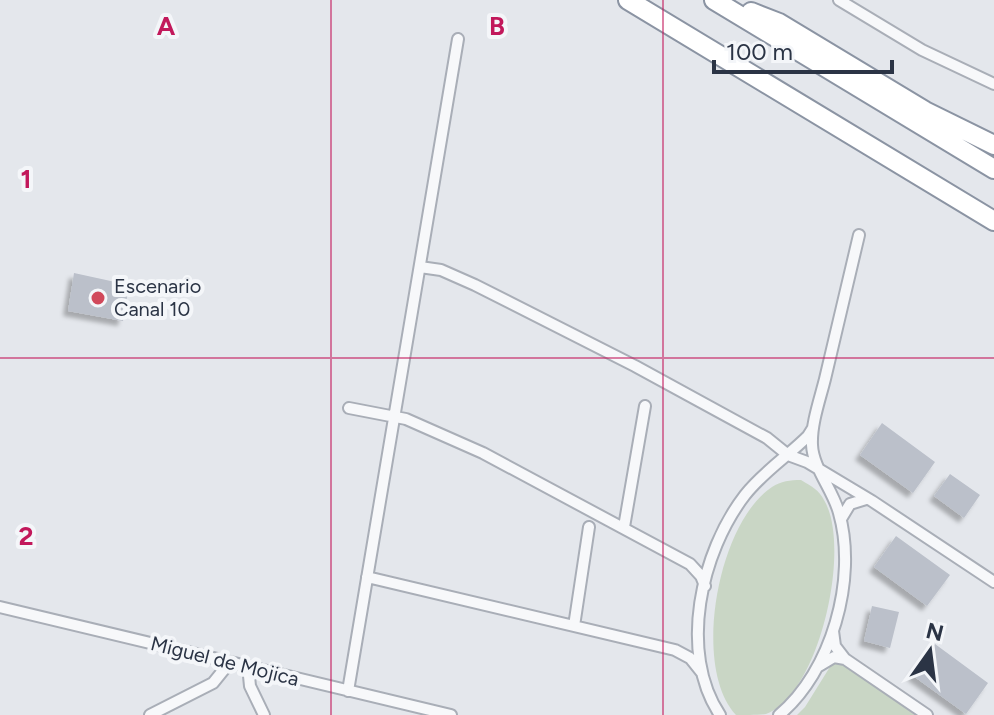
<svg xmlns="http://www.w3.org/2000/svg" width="994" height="715" font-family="Figtree,sans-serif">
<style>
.green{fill:#c9d6c5}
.building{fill:#bbc0ca;filter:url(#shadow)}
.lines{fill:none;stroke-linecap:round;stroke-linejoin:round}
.street-casing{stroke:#a9aeb7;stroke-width:14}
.highway-casing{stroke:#8b94a3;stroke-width:22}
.street{stroke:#f7f8fa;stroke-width:10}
.highway{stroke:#fff;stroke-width:18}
.grid{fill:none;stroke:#c2185b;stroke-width:2;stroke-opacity:0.55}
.poi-dot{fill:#d1495b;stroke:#f4f6f9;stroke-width:3}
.labels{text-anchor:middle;stroke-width:8;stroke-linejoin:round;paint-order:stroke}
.poi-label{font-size:20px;fill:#2b3445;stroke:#f4f6f9;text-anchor:start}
.street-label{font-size:20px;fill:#2b3445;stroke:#f4f6f9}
.grid-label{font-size:26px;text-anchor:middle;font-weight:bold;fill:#c2185b;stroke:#f4f6f9;stroke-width:8;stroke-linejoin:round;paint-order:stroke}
</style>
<defs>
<filter id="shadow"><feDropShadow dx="-5" dy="5" stdDeviation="2" flood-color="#0004"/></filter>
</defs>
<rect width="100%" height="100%" fill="#e4e7ec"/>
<path class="green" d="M801 480C811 486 819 490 824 500 852 546 820 694 766 714 758 715 744 715 736 715 691 667 718 522 772 487 781 481 790 480 801 480Z
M833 662H841L915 715H797L805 707Z"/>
<path class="building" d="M74 273 129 285 123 321 68 311Z
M882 423 935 462 913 493 860 455Z
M950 474 980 495 964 518 934 496Z
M896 536 950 575 927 606 874 567Z
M872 606 899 612 890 648 864 641Z
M935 644 988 683 966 714 912 675Z"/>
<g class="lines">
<defs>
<path id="street" d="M839 0 922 50 994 84
M420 267 441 270 475 285 635 366 767 438 788 455 807 462 872 501 994 582
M349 408 406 419 483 453 690 564 701 576 705 586
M841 519 850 504 866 499
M624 527 645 406
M367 577 675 650 690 658 702 673
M0 607 451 715
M574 626 589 527
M845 659 927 715
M248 666 250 686 264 715
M819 666 834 657 845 659 835 646 833 631
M348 691 458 39
M150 715 213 683 230 662
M720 715C678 652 701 552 745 495 763 472 788 456 808 436L813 428
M779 715C831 672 858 579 839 513 833 490 813 468 812 445 811 424 820 399 825 379 836 331 848 283 859 235"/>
<path id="highway" d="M628 0 994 221
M714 0 994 169
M751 12 779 23 925 111 994 145"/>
</defs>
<use href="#street" class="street-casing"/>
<use href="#highway" class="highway-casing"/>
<use href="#street" class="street"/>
<use href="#highway" class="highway"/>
</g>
<path class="grid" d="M331 0V715M663 0V715M0 358H994"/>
<circle class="poi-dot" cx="98" cy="298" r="8"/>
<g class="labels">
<g class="poi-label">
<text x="114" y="293">Escenario<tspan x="114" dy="23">Canal 10</tspan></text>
</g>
<g class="street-label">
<text transform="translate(225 661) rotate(14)" y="7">Miguel de Mojica</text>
</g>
</g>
<g class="grid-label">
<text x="166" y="35">A</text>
<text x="497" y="35">B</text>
<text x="26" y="188">1</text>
<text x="26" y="545">2</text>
</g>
<g transform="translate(930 651) rotate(14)" stroke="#f4f6f9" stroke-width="6" paint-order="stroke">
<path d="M0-6L14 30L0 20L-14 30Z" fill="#2b3445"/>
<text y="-12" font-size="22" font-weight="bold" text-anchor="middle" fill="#2b3445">N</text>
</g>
<path d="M714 60v12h178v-12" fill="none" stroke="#2b3445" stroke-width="4"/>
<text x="726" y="60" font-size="24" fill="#2b3445" stroke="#f4f6f9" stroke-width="6" paint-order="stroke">100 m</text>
</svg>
